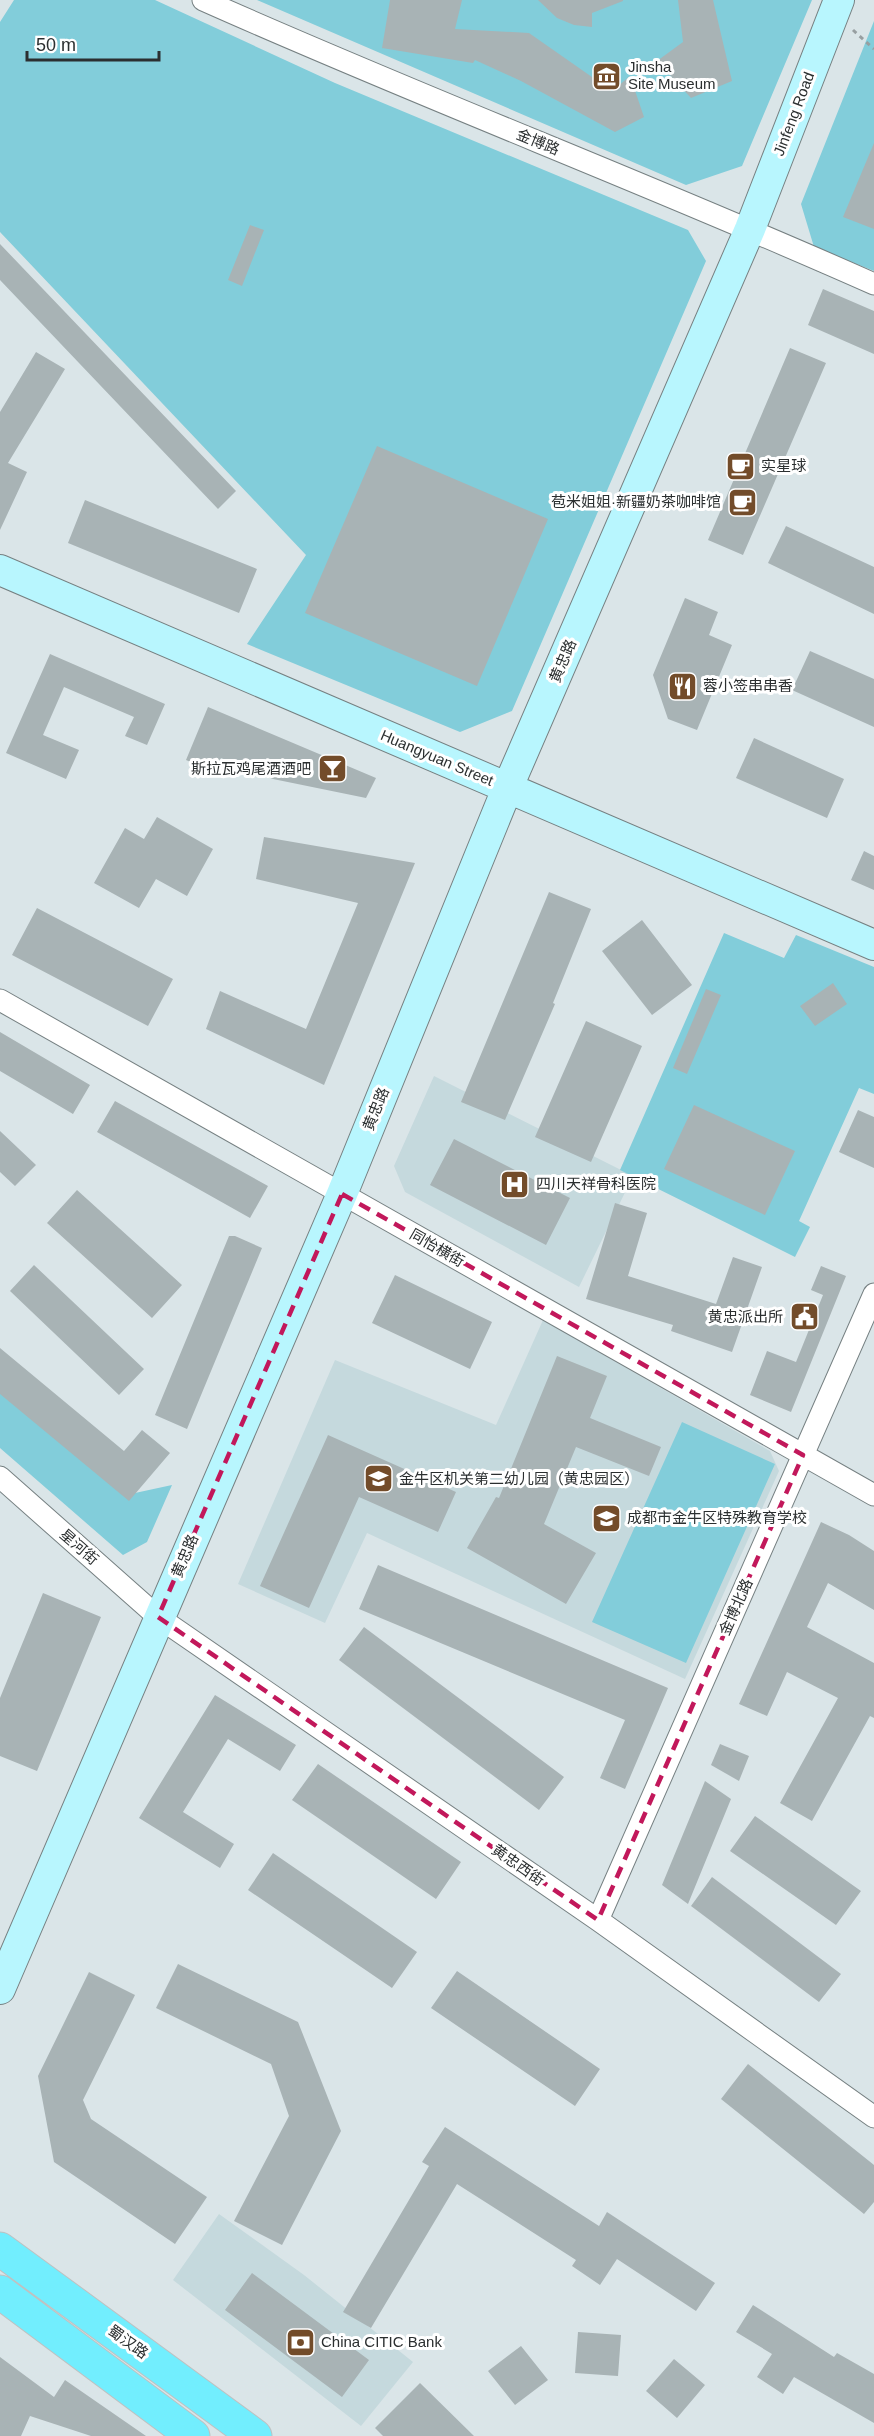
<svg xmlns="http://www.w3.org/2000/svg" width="874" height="2436" font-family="Arial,'Noto Sans SC',sans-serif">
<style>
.built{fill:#c5d9dd}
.green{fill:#82cdda}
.building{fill:#a8b3b5}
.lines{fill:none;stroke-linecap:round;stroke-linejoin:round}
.street-casing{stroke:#768082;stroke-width:23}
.secondary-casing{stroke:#768082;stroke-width:32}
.primary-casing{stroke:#bfc1c1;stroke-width:35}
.path{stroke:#979fa1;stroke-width:3;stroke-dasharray:4.5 4.5;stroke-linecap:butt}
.street{stroke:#fff;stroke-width:21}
.secondary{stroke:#b8f6fe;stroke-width:30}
.primary{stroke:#72eefe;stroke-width:33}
.marked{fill:none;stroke:#c2185b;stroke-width:4.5;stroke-dasharray:12 8;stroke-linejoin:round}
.labels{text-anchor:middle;stroke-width:6;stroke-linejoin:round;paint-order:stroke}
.poi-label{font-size:15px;fill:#2b2f30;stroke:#fff;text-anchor:start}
.street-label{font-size:15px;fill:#2b2f30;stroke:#fff}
</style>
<rect width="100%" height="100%" fill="#dae5e8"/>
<path class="built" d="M434 1076 633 1176 579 1287 405 1192 394 1166Z
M543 1320 770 1451 779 1471 685 1679 367 1533 325 1623 238 1584 335 1360 496 1425Z
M219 2214 304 2275 413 2362 361 2426 173 2280Z"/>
<path class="green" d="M14 0H155L335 83 688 230 706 261 512 711 460 732 247 644 306 555 0 232V22Z
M257 0H812L742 166 686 185Z
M874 21V271L814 247 801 204Z
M724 933 784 958 796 935 874 967V1094L859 1088 799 1221 810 1227 795 1257 620 1170Z
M0 1380 135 1493 172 1485 147 1542 123 1555 0 1448Z
M682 1422 775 1464 686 1663 592 1622Z"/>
<path class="building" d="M390 0H462L455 29 529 33 612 91 630 76 644 117 615 132 521 81 475 60 473 63 382 48Z
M538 0H623V1L592 13V27L574 25 557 18Z
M678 0H713L732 81 691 98 657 61 683 42Z
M874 143V229L843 217Z
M250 225 264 230 242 286 228 280Z
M0 244 236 491 218 509 0 280Z
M823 289 874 311V354L808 325Z
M790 348 826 363 743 555 708 540Z
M36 352 65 369 8 463 27 472 0 530V412Z
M377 446 548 519 477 686 305 613Z
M85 500 257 569 239 613 68 543Z
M786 526 874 567V614L768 563Z
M685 598 718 612 709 635 732 645 697 730 668 719 653 675Z
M810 651 874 679V727L792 690Z
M50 654 165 704 147 745 125 736 134 717 64 687 43 735 79 750 66 779 6 753Z
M208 707 376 778 366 798 273 779 221 758 214 772 186 760Z
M754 738 844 779 827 818 736 778Z
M157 817 213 849 187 896 156 879 139 908 94 883 125 828 144 839Z
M264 837 415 863 324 1085 206 1029 220 991 306 1029 358 903 256 879Z
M864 851 874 856V890L851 880Z
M549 892 591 909 553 1003 555 1004 505 1120 461 1102Z
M37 908 173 979 148 1026 12 955Z
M642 920 692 985 652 1015 602 951Z
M833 983 847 1004 815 1026 800 1006Z
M706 989 721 995 687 1074 673 1068Z
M586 1021 642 1046 591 1162 535 1137Z
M0 1032 90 1085 73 1114 0 1071Z
M115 1101 268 1186 250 1218 97 1132Z
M694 1105 795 1151 765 1215 664 1169Z
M858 1110 874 1117V1168L839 1152Z
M0 1131 36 1165 15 1186 0 1172Z
M454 1139 570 1198 546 1245 430 1185Z
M77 1190 182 1285 152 1318 47 1223Z
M615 1203 647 1213 628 1276 716 1304 733 1257 762 1267 732 1352 671 1331 673 1325 586 1299Z
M229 1236H235L262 1248 187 1429 155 1415Z
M34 1265 144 1369 119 1395 10 1291Z
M821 1266 846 1276 791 1412 750 1395 767 1351 796 1362 823 1295 811 1290Z
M395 1275 492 1322 470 1369 372 1323Z
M0 1348 124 1451 142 1430 170 1453 129 1501 0 1394Z
M557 1356 607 1376 590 1418 661 1447 649 1476 576 1447 544 1524 596 1553 566 1604 467 1548 496 1497 499 1498Z
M328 1435 456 1492 438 1532 359 1497 309 1608 260 1586Z
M821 1522 849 1535 874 1551V1610L828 1583 807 1627 874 1663V1718L870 1716 812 1821 780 1803 838 1698 787 1672 767 1716 739 1704Z
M378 1565 668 1688 625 1789 600 1778 625 1720 359 1609Z
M43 1593 101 1617 37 1771 0 1756V1698Z
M364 1627 564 1777 539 1810 339 1660Z
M215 1695 296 1745 280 1771 228 1739 183 1812 234 1844 220 1868 139 1818Z
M720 1744 749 1756 739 1781 711 1765Z
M318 1764 461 1862 436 1899 292 1800Z
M705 1781 731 1799 688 1904 662 1885Z
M755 1816 861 1891 836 1925 730 1851Z
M273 1853 417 1952 392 1988 248 1890Z
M712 1877 841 1974 819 2002 691 1906Z
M178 1964 298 2022 341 2131 282 2245 234 2221 289 2116 271 2064 156 2008Z
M457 1971 600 2069 575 2106 431 2008Z
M89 1972 135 1995 83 2100 91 2119 207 2197 175 2244 54 2162 38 2076Z
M748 2064 874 2165V2202L864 2214 721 2099Z
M445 2127 599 2226 607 2212 715 2283 696 2311 617 2259 600 2285 572 2266 576 2260 457 2184 371 2328 343 2312 429 2166 422 2162Z
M252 2273 369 2360 342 2397 225 2310Z
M753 2305 834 2357 837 2353 874 2374V2423L794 2377 783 2394 757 2377 772 2354 736 2332Z
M578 2332 621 2335 618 2376 575 2373Z
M521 2346 548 2380 515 2405 488 2371Z
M0 2357 54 2397 65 2380 146 2436H91L30 2416 21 2436H0Z
M674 2359 705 2385 677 2418 646 2391Z
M420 2383 474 2436H383L375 2428Z"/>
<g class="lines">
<defs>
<path id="street" d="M203 0C425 99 652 185 874 284
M0 1000 874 1495
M0 1477 158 1617 598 1920 874 2117
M598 1920 874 1294"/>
<path id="secondary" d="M0 570 874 945
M0 1989 342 1194 507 789 750 229 839 0"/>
<path id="primary" d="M0 2249 255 2436
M0 2292 193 2436"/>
</defs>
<use href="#street" class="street-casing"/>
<use href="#secondary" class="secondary-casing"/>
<use href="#primary" class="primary-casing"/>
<path class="path" d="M853 30 874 49"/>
<use href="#street" class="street"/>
<use href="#secondary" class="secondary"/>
<use href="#primary" class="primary"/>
</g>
<path class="marked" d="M342 1194 803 1455 598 1920 158 1617Z"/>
<defs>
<symbol id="museum-square" viewBox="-11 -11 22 22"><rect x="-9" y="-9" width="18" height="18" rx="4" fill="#734c2a" stroke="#fff"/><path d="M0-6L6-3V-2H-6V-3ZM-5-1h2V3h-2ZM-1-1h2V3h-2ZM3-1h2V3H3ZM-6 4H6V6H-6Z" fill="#fff"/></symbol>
<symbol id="cafe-square" viewBox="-11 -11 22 22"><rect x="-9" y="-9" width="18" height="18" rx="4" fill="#734c2a" stroke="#fff"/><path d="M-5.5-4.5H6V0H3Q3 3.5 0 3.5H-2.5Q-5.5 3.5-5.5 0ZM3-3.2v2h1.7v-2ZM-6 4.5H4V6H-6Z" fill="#fff"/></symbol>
<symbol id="restaurant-square" viewBox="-11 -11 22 22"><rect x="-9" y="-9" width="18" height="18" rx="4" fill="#734c2a" stroke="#fff"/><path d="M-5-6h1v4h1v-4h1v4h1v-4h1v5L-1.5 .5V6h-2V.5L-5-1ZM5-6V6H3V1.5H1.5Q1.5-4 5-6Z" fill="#fff"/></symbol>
<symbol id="bar-square" viewBox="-11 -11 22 22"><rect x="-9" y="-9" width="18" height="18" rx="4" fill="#734c2a" stroke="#fff"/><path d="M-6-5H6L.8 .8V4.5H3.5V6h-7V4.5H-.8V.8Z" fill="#fff"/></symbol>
<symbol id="hospital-square" viewBox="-11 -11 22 22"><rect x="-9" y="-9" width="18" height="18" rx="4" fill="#734c2a" stroke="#fff"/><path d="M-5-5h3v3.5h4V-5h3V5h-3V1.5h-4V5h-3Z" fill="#fff"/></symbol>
<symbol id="civic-square" viewBox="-11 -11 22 22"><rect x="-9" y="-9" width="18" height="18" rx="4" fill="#734c2a" stroke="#fff"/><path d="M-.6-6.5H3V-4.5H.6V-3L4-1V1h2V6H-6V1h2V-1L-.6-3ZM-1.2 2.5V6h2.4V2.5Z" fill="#fff"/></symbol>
<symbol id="school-square" viewBox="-11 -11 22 22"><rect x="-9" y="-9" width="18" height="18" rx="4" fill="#734c2a" stroke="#fff"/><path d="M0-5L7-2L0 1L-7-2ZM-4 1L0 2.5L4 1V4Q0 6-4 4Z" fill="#fff"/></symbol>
<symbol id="bank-square" viewBox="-11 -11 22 22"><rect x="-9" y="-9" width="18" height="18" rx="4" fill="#734c2a" stroke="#fff"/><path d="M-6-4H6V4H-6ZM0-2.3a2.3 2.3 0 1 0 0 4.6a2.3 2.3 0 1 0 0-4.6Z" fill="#fff"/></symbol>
</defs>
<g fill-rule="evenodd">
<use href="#museum-square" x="590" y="60" width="33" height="33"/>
<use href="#cafe-square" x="724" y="450" width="33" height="33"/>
<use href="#cafe-square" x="726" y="486" width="33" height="33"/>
<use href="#restaurant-square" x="666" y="670" width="33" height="33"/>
<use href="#bar-square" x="316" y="752" width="33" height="33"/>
<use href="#hospital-square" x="498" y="1168" width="33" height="33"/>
<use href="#civic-square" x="788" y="1300" width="33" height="33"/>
<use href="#school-square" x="362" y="1462" width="33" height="33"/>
<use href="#school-square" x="590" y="1502" width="33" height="33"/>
<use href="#bank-square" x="284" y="2326" width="33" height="33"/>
</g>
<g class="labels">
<g class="poi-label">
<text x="628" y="72">Jinsha<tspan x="628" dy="17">Site Museum</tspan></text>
<text x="761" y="471">实星球</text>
<text x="721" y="507" text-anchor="end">苞米姐姐·新疆奶茶咖啡馆</text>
<text x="703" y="691">蓉小签串串香</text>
<text x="311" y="774" text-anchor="end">斯拉瓦鸡尾酒酒吧</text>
<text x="536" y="1189">四川天祥骨科医院</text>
<text x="783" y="1322" text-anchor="end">黄忠派出所</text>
<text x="399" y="1484">金牛区机关第二幼儿园（黄忠园区）</text>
<text x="627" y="1523">成都市金牛区特殊教育学校</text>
<text x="321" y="2347">China CITIC Bank</text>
</g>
<g class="street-label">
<text transform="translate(794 114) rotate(-69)" y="5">Jinfeng Road</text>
<text transform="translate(538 142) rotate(22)" y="5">金博路</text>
<text transform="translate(563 661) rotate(-67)" y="5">黄忠路</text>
<text transform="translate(437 758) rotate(23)" y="5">Huangyuan Street</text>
<text transform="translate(376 1109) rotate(-68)" y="5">黄忠路</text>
<text transform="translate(437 1248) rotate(30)" y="5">同怡横街</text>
<text transform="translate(79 1547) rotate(41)" y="5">星河街</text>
<text transform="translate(185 1556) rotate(-67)" y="5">黄忠路</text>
<text transform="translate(736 1607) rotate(-66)" y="5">金博北路</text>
<text transform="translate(518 1865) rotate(35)" y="5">黄忠西街</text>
<text transform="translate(128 2342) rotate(36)" y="5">蜀汉路</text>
</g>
</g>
<path d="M27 51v9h132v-9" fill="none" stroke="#2b2f30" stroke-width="3"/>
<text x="36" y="51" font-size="18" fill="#2b2f30" stroke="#ffffff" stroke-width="4.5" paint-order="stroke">50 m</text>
</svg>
